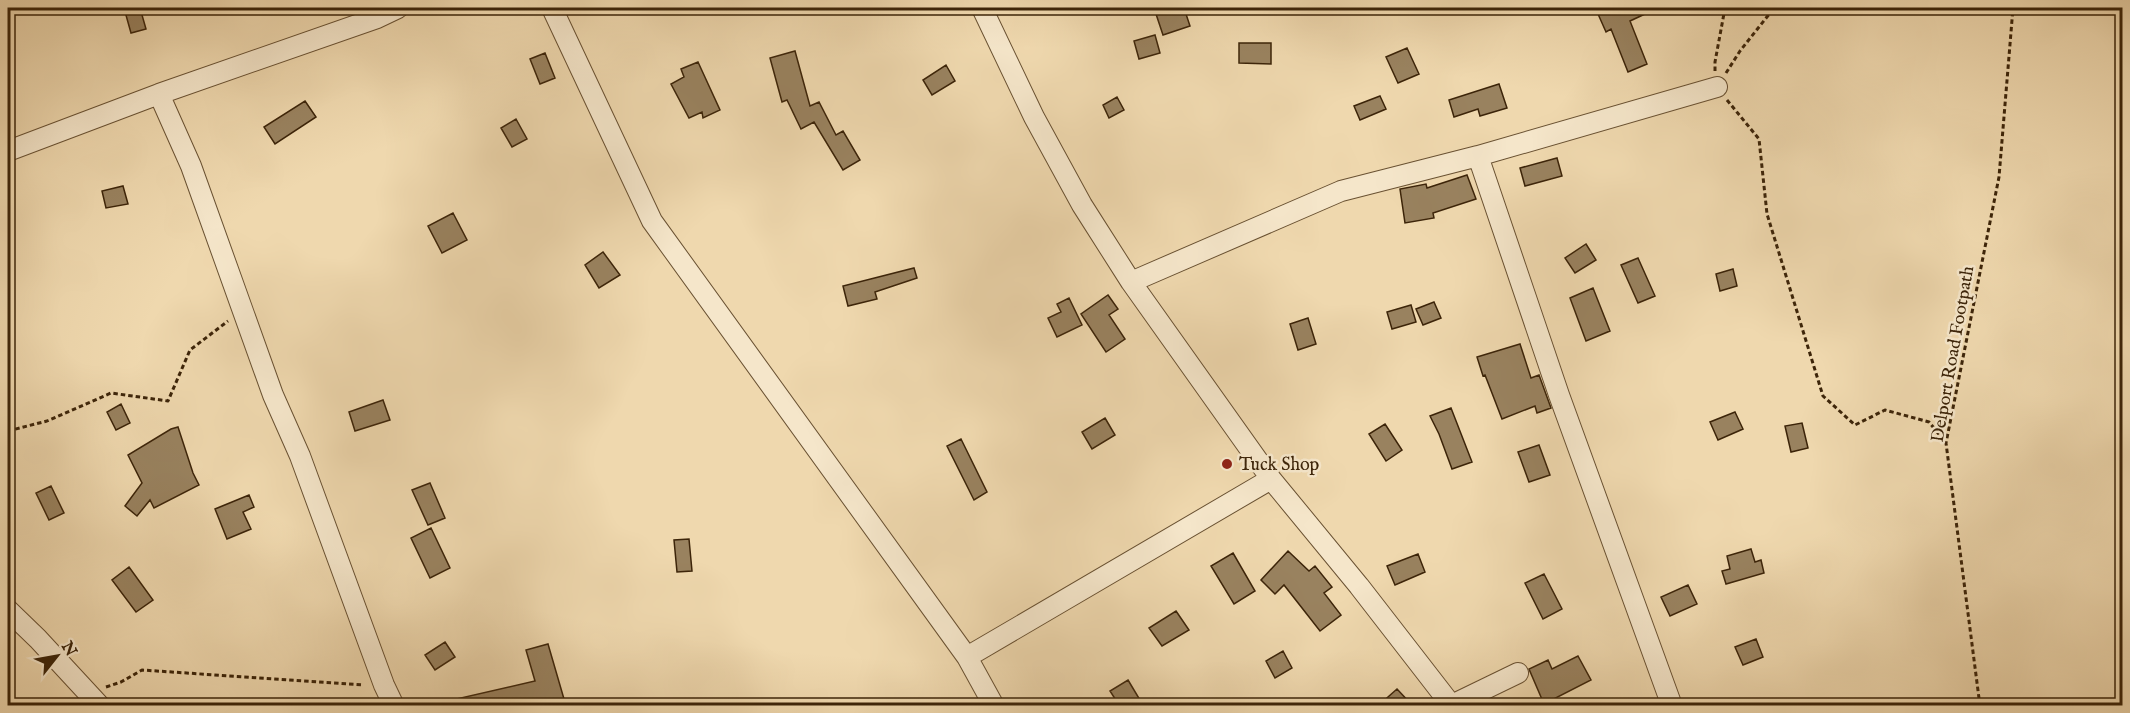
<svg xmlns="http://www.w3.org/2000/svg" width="2130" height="713" font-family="'IM FELL English',serif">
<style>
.building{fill:#99825f;stroke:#3c2409;stroke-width:1.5}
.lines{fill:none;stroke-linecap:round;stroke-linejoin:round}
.minor-casing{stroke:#695132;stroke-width:22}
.path{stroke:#3c2409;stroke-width:3;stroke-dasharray:4.5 3;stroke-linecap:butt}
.minor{stroke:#f5e6ca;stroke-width:20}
.poi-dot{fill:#8f2418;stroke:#f5e6ca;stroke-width:2}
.labels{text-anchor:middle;stroke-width:5;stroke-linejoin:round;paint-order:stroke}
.street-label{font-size:18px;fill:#3c2409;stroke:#f5e6ca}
.poi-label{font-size:18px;fill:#3c2409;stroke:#f5e6ca;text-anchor:start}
</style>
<rect width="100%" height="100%" fill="#efd8ae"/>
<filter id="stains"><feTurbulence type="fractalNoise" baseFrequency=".00333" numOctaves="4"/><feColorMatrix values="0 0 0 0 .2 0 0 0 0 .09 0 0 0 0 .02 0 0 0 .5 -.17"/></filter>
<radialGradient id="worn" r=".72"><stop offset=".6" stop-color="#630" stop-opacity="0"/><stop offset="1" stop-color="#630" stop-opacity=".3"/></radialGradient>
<path class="building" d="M124 8H140L146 29 131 33Z
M1154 8H1184L1190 26 1163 35Z
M1613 8H1658L1630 21 1647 64 1628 72 1611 29 1606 32 1598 14Z
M1155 35 1160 53 1139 59 1134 41Z
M1239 43H1271V64L1239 63Z
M1407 48 1419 74 1398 83 1386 57Z
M795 51 810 106 819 102 836 135 843 131 860 160 843 170 814 122 801 129 787 100 782 102 770 58Z
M545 53 555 78 540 84 530 59Z
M698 62 720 110 703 118 702 112 689 118 671 84 684 77 681 69Z
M946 65 955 81 932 95 923 80Z
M1499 84 1507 108 1480 116 1478 109 1454 117 1449 100Z
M1380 96 1386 109 1360 120 1354 106Z
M1117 97 1124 110 1109 118 1103 105Z
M305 101 316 117 275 144 264 127Z
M516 119 527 139 512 147 501 128Z
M1557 158 1562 176 1525 186 1520 168Z
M1467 175 1476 199 1433 213 1434 218 1405 223 1400 189 1426 184 1427 188Z
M123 186 128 204 106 208 102 191Z
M453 213 467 240 442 253 428 226Z
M1586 244 1596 260 1575 273 1565 258Z
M603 252 620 275 599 288 585 265Z
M1638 258 1655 296 1638 303 1621 265Z
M914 268 917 278 875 292 877 299 848 306 843 286Z
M1733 269 1737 286 1720 291 1716 274Z
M1593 288 1610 331 1586 341 1570 298Z
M1108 295 1118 309 1109 315 1125 339 1106 352 1081 314Z
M1069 298 1082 325 1057 337 1048 318 1061 312 1057 304Z
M1434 302 1441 318 1423 325 1416 309Z
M1411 305 1416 322 1392 329 1387 312Z
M1308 318 1316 344 1298 350 1290 324Z
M1520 344 1531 378 1539 375 1551 408 1537 413 1535 406 1502 419 1485 375 1483 376 1477 357Z
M383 400 390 420 355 431 349 412Z
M121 404 130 423 116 430 107 412Z
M1451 408 1472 462 1452 469 1439 434 1430 416Z
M1735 412 1743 429 1718 440 1710 422Z
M1105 418 1115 435 1092 449 1082 432Z
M1802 423 1808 448 1791 452 1785 426Z
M1385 424 1402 450 1386 461 1369 434Z
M178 427 193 473 199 485 154 508 150 500 137 516 125 506 142 483 128 455 171 429Z
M961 439 987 492 974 500 947 446Z
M1539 445 1550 475 1529 482 1518 452Z
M430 483 445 518 428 525 412 490Z
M51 486 64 513 49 520 36 493Z
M249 495 254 507 243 512 251 529 227 539 215 509Z
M431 528 450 568 430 578 411 538Z
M689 539 692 571 677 572 674 540Z
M1751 549 1755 562 1761 560 1764 573 1726 584 1722 571 1730 569 1727 556Z
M1288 551 1309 571 1315 566 1332 587 1324 593 1341 615 1320 631 1284 585 1275 594 1261 580Z
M1233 553 1255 591 1234 604 1211 566Z
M1418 554 1425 572 1395 585 1387 566Z
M129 567 153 600 136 612 112 580Z
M1544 574 1562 609 1543 619 1525 583Z
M1688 585 1697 604 1670 616 1661 597Z
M1176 611 1189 630 1162 646 1149 628Z
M1756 639 1763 657 1743 665 1735 647Z
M445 642 455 657 435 670 425 655Z
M548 644 564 699 543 705 541 699 512 705H453L452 700 535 681 526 650Z
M1283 651 1292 668 1275 678 1266 661Z
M1578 656 1591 680 1544 704 1529 669 1548 660 1552 669Z
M1128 680 1143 705H1119L1110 691Z
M1397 689 1412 705H1379Z"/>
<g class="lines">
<defs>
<path id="minor" d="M552 8 652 221 967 657 994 706
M982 8 1034 117 1082 205 1131 282 1271 479 1359 586 1452 706
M159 94 191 166 273 395 300 456 384 685 394 706
M8 151 159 94 377 18 398 8
M1478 156 1559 395 1672 706
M1131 282 1341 191 1478 156 1717 87
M8 610 38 639 100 706
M967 657 1271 479
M1452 705 1518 673"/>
</defs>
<use href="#minor" class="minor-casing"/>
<path class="path" d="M1715 71V62L1725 8
M1726 73 1740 51 1774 8
M1727 100 1759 139 1767 214 1823 396 1855 425 1885 410 1929 422 1946 443
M8 431 47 421 111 393 168 401 190 350 228 321
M106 687 121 682 142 670 364 685
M1980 706 1946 443 1999 177 2013 8"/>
<use href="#minor" class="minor"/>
</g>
<circle class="poi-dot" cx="1227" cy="464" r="6"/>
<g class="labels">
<g class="street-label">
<text transform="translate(1952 354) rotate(-80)" y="6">Delport Road Footpath</text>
</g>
<g class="poi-label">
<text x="1239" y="470">Tuck Shop</text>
</g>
</g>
<rect width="2130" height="713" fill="none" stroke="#efd8ae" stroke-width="30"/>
<rect x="9" y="9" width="2112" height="695" fill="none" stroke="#3c2409" stroke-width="3"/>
<rect x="15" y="15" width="2100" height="683" fill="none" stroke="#3c2409" stroke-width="1.5"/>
<g transform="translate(57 656) rotate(59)" stroke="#f5e6ca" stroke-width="4.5" paint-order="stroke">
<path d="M0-4.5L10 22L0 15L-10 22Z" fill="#3c2409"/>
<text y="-9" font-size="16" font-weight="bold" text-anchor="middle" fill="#3c2409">N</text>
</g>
<rect width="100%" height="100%" filter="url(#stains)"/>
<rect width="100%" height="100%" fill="url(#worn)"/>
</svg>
